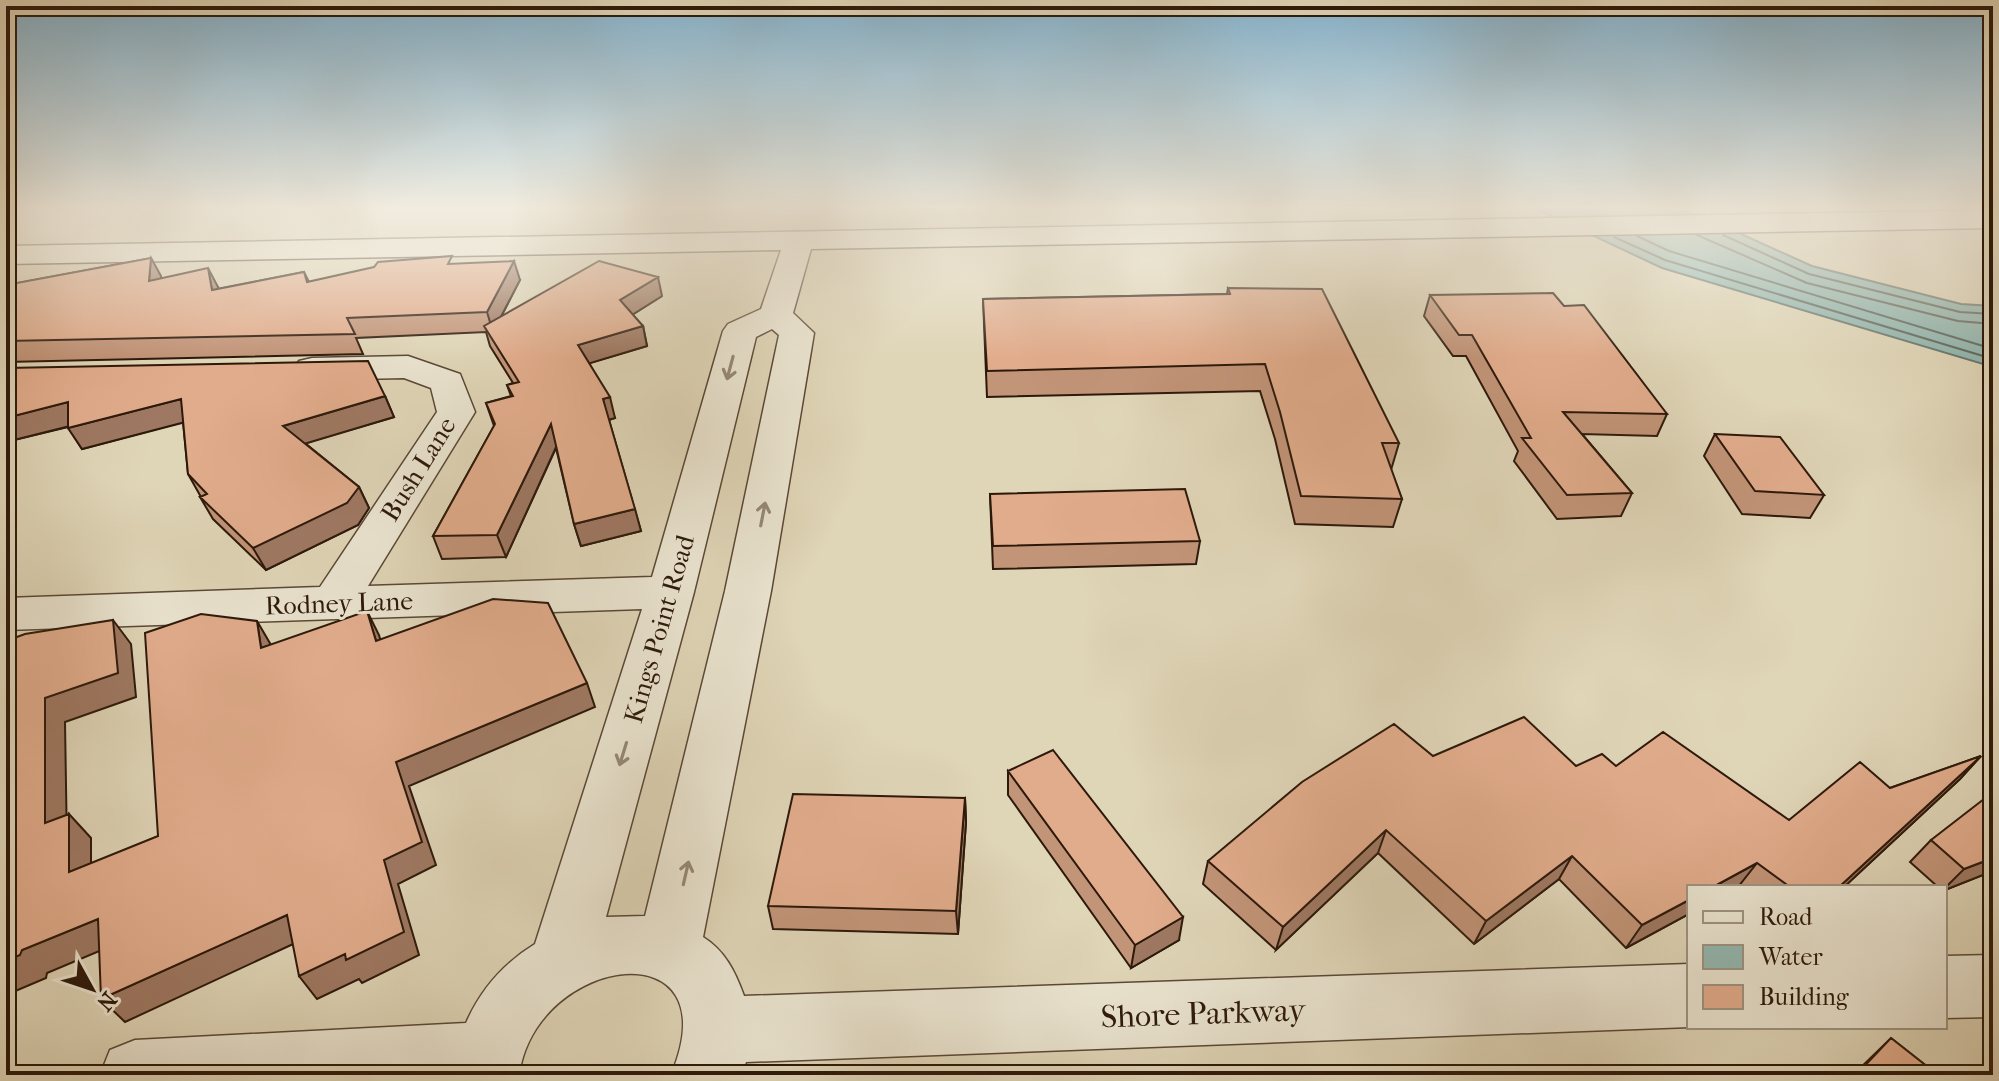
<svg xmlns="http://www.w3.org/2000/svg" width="1999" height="1081" font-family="'IM FELL French Canon',serif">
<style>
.water{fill:#93b8b1;stroke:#6a786f;stroke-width:2}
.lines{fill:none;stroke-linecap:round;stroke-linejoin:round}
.shore{stroke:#60685e;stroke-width:2}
.street-casing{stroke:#5a4836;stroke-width:3}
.street{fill:#eae4d0;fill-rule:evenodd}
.wall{fill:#c29478;stroke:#2d190b;stroke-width:2}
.shaded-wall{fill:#9e7862;stroke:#2d190b;stroke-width:2}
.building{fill:#e1ac8c;stroke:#2d190b;stroke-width:2}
.oneway{stroke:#958977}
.labels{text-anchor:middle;stroke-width:6;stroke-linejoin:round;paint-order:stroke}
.street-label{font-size:26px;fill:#2d190b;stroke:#eae4d0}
.near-street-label{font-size:32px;fill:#2d190b;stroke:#eae4d0}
</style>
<rect width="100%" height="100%" fill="#dfd5b7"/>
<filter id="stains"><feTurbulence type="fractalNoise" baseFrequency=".0025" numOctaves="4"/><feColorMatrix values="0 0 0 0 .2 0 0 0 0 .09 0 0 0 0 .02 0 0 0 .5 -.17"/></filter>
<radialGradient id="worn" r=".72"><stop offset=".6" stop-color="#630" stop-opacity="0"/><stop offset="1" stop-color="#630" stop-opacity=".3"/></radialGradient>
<path class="water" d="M1530 206H1670L1719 224 1812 266 1961 304 1993 306V367L1662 268Z"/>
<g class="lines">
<path class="shore" d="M1697 235 1807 283 1958 321 1993 324
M1723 235 1809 274 1960 312 1993 314
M1637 236 1669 251 1993 349
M1614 237 1665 260 1993 359"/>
<defs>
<path id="street" d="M1993 210V228L811 249 793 313 814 333 771 591 703 937C725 951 735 971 744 996L1689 964 1690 1027 746 1062 741 1075H671C733 927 536 954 519 1075H100L110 1050 135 1040 466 1023C481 989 504 963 535 944L642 609 6 630V598L320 587 437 412 431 388 404 378 312 380 299 377 294 369 299 361 312 358 408 356 460 374 475 412 368 586 652 577 723 331 728 324 761 309 781 250 6 264V246ZM772 329 779 335 725 591 645 916 606 917 694 592 756 337Z
M1993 955V1017L1945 1018V956Z"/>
</defs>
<use href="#street" class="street-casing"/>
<use href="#street" class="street"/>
</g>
<path class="wall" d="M151 258 161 278 218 287V289L304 272 309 282 454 264 520 280 501 317 662 296 632 315 643 326 647 346 589 363 615 418 609 420 641 531 581 546 574 524 556 448 506 557 442 559 433 536 494 426 486 403 511 396 507 385 513 383 490 346 486 332 356 338 363 354 6 362V285Z
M1228 288 1399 443 1391 470 1402 499 1393 527 1295 524 1275 439 1260 391 987 397 983 299 1227 294Z
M1430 295 1667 414 1657 436 1582 434 1632 493 1621 516 1557 519 1514 461 1518 451 1466 356H1453L1424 316Z
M6 368 385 396 394 417 305 443 359 487 369 508 358 525 266 570 213 519 200 497H201L188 474 183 422 82 449 68 427 6 442Z
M1715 434 1824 495 1810 518 1742 514 1704 456Z
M990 494 1200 541 1196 564 993 569Z
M1433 756 1576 766H1616L1789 820 1890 788 1981 756 1960 779 1844 887H1689V914L1626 948 1559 879 1474 944 1378 853 1276 950 1203 884 1208 861Z
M1008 771 1179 940 1131 968 1008 795Z
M965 798 966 822 958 934 773 929 768 906Z
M1931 840 1993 871 1945 890V887H1938L1910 862Z
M1891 1038 1938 1075H1853Z"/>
<path class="shaded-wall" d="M151 258 161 276 160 300 149 281Z
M514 261 520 280 493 332 487 312Z
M208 268 218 287 222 310 212 290Z
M658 277 662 296 624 320 620 300Z
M643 326 647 346 584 365 578 345Z
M385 396 394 417 294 447 283 426Z
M610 397 615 418 608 420 603 399Z
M181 399 193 420 82 449 68 428Z
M68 402 82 423 6 442V418Z
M551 424 557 445 506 557 497 535Z
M359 487 369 508 358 525 266 570 253 548Z
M635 509 641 531 581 546 574 524Z
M367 611 379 635 388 665 376 641Z
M113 620 131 644 136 697 65 722 67 847 45 823V698Z
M257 621 271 645 261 648Z
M587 683 595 707 409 786 436 865 398 884 419 955 362 983 359 979 317 999 299 976 384 860 396 762Z
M1981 756 1960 779 1844 887H1839Z
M965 798 966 822 958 934 956 911Z
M69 814 91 838V896L69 872Z
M1386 830 1378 853 1276 950 1283 927Z
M1572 856 1559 879 1474 944 1486 921Z
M1993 858V871L1945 890V888L1964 869Z
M1757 863 1738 887H1713Z
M1689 900V914L1626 948 1642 925Z
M287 915 304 939 125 1022 101 999Z
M1183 917 1179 940 1131 968 1135 945Z
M98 919 121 942 47 973 46 978 6 995V961L22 950Z"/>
<path class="building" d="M452 256 448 264 514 261 487 312 347 318 355 334 6 341V285L151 258 149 281 208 268 212 290 304 272 307 282 374 267 378 262Z
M599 261 658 277 620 300 643 326 578 345 610 397 603 399 635 509 574 524 551 424 497 535 433 536 495 424 486 403 513 396 507 385 519 382 484 326Z
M1228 288 1322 289 1399 443H1382L1402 499 1301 496 1280 412 1265 364 987 371 983 299 1230 294Z
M1553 293 1564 306 1584 305 1667 414 1563 412 1632 493 1567 495 1522 438H1531L1472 335H1459L1430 295Z
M368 361 385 396 283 426 359 487 347 503 253 548 200 497 207 494 188 474 181 399 68 428V402L6 418V368Z
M1715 434 1780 437 1824 495 1755 491Z
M1185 489 1200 541 993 546 990 494Z
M493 599 548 603 587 683 396 762 422 842 384 860 404 932 346 960 345 954 299 976 287 915 101 999 98 919 22 950 20 955 6 961V641L25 634 113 620 118 673 45 698V823L69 814V872L158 836 145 633 201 614 257 621 261 648 367 611 376 641Z
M1524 717 1576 766 1602 754 1616 766 1663 732 1789 820 1860 762 1890 788 1981 756 1839 887H1790L1757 863 1713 887H1689V900L1642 925 1572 856 1486 921 1386 830 1283 927 1208 861 1302 782 1394 724 1433 756Z
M1053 750 1183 917 1135 945 1008 771Z
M1993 792V858L1964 869 1931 840Z
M793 794 965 798 956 911 768 906Z
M1891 1038 1938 1075H1856Z
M1501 1070 1506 1075H1496Z"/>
<defs><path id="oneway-shaft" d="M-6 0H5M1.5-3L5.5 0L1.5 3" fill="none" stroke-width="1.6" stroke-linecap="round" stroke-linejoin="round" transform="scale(2)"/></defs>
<g class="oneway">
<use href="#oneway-shaft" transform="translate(730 368) rotate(105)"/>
<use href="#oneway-shaft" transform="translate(763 514) rotate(-79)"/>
<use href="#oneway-shaft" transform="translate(623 754) rotate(107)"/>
<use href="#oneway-shaft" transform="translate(686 873) rotate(-77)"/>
</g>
<linearGradient id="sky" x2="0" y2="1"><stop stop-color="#86b6d2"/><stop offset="0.58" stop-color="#f1ecdf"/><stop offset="1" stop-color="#f1ecdf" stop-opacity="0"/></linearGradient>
<rect width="1999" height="358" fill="url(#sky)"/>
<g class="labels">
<g class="street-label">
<text transform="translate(418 469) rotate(-58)" y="9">Bush Lane</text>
<text transform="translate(339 603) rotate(-2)" y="9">Rodney Lane</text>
<text transform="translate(659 629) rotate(-74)" y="9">Kings Point Road</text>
</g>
<g class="near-street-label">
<text transform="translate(1203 1013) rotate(-2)" y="11">Shore Parkway</text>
</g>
</g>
<rect width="1999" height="1081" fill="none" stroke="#dfd5b7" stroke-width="32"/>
<rect x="8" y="8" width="1983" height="1065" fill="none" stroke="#2d190b" stroke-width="4"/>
<rect x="16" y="16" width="1967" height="1049" fill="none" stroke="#2d190b" stroke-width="2"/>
<rect x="1687" y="885" width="260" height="144" fill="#eae4d0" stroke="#9e9381" stroke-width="2"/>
<rect x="1703" y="911" width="40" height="12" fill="#eae4d0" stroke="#9e9381" stroke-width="2"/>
<text x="1759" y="925" font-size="24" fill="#2d190b">Road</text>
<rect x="1703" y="945" width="40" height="24" fill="#93b8b1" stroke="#9e9381" stroke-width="2"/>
<text x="1759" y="965" font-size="24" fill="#2d190b">Water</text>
<rect x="1703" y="985" width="40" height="24" fill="#e1ac8c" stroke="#9e9381" stroke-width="2"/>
<text x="1759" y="1005" font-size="24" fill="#2d190b">Building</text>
<g transform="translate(92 989) rotate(130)" stroke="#eae4d0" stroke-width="6" paint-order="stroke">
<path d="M0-6L14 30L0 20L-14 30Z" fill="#2d190b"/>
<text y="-12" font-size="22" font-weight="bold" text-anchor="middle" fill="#2d190b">N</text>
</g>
<rect width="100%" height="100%" filter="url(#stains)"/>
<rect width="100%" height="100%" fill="url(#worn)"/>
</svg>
